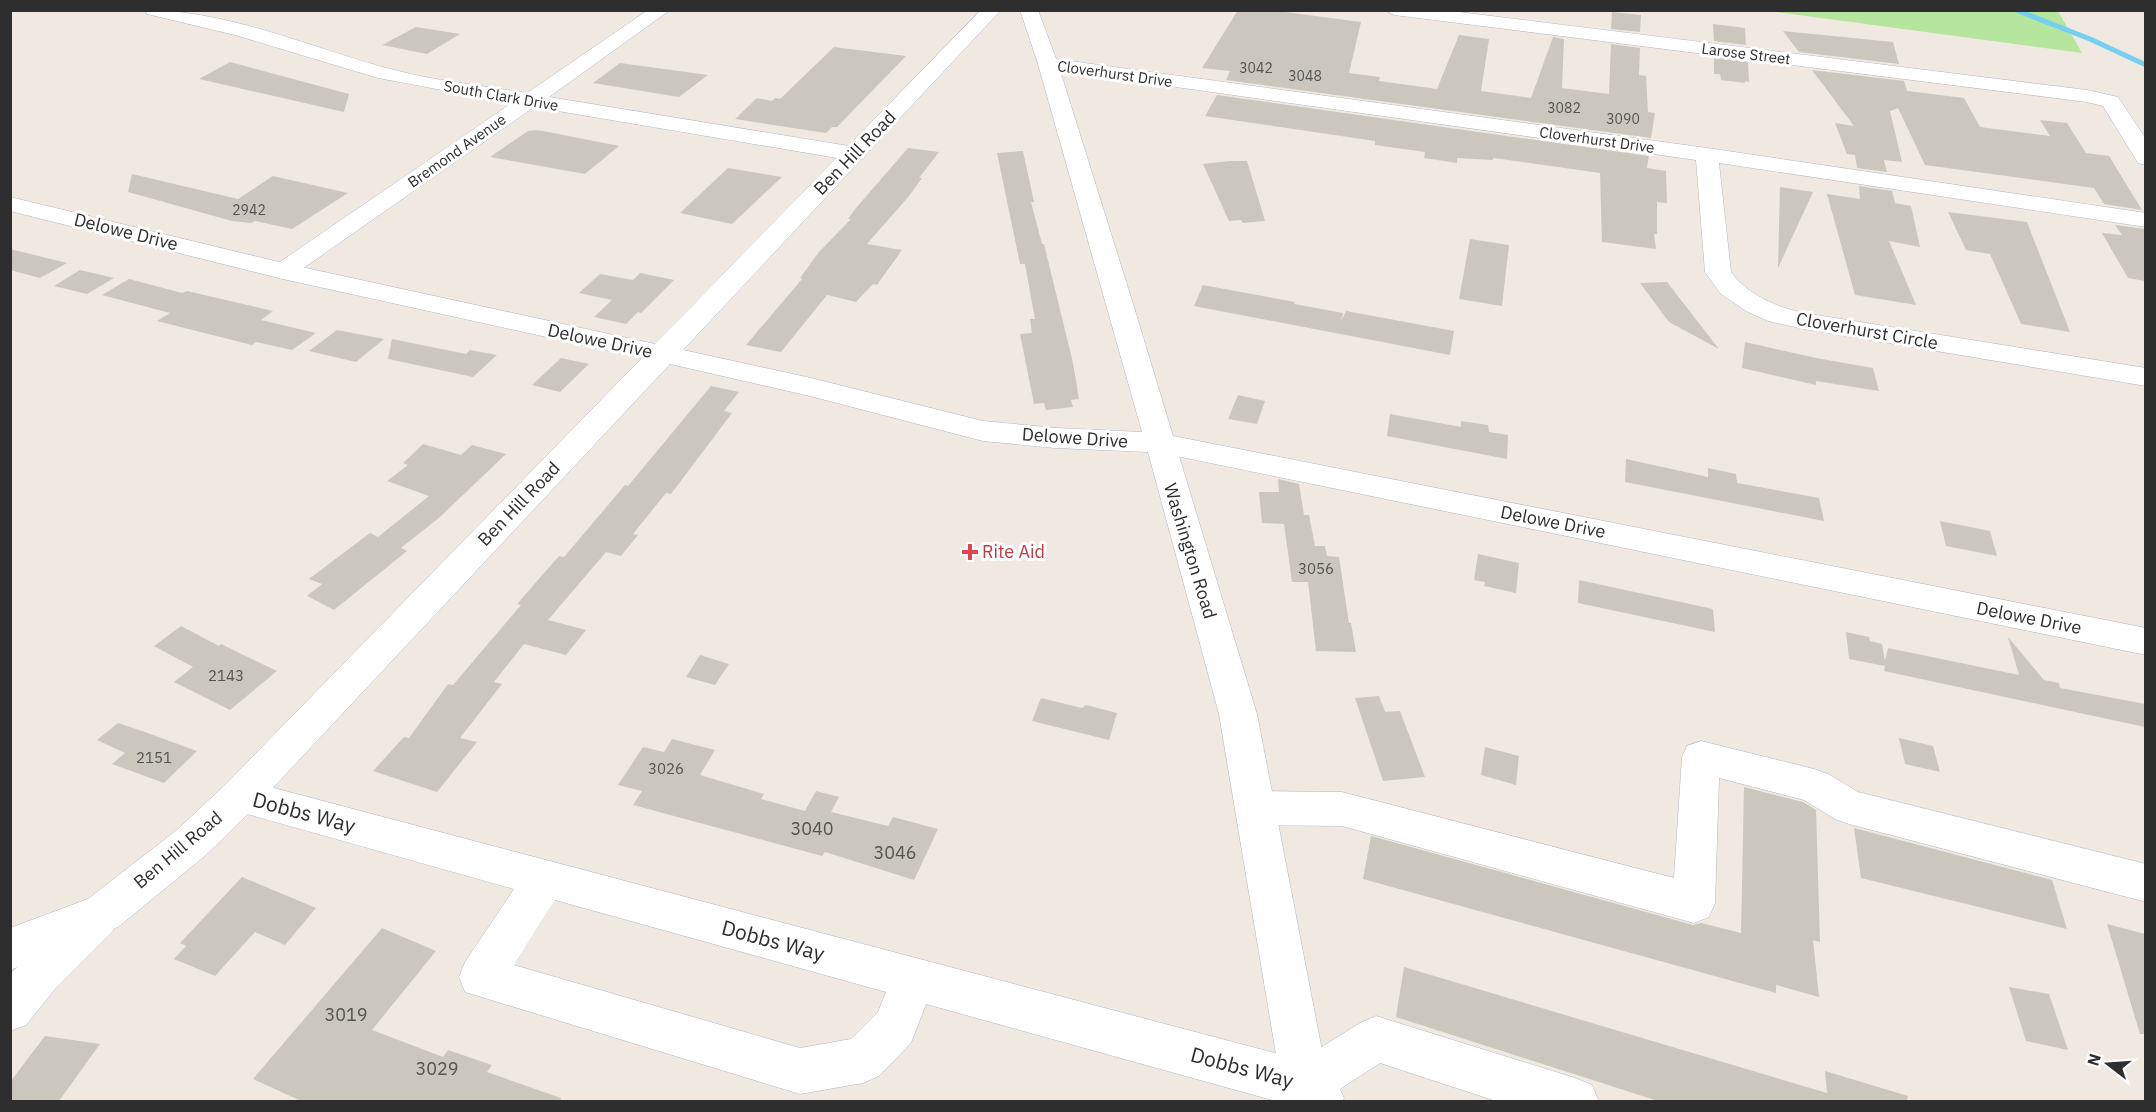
<svg xmlns="http://www.w3.org/2000/svg" width="2156" height="1112" font-family="'IBM Plex Sans',sans-serif">
<style>
.green{fill:#b6e59e}
.lines{fill:none;stroke-linecap:round;stroke-linejoin:round}
.stream{stroke:#75cff0;stroke-width:5}
.building{fill:#cbc7bf}
.minor-casing{stroke:#b4b7c1;stroke-width:1}
.tertiary-casing{stroke:#b4b7c1;stroke-width:1}
.minor{fill:#fff;fill-rule:evenodd}
.tertiary{fill:#fff;fill-rule:evenodd}
.health-dot{fill:#e0444e;stroke:#fff;stroke-width:2}
.labels{text-anchor:middle;stroke-width:6;stroke-linejoin:round;paint-order:stroke}
.far-number-label{font-size:14px;fill:#555452}
.far-street-label{font-size:15px;fill:#2e2e2e;stroke:#fff}
.number-label{font-size:15px;fill:#555452}
.street-label{font-size:18px;fill:#2e2e2e;stroke:#fff}
.health-label{font-size:18px;fill:#be3a42;stroke:#fff;text-anchor:start}
.near-number-label{font-size:18px;fill:#555452}
.near-street-label{font-size:21px;fill:#2e2e2e;stroke:#fff}
</style>
<rect width="100%" height="100%" fill="#efe9e1"/>
<path class="green" d="M1768 11H2058L2082 53Z"/>
<g class="lines">
<path class="stream" d="M2016 10 2090 39 2146 65"/>
</g>
<path class="building" d="M1238 10H1270L1361 22 1349 73 1380 77 1379 81 1437 89 1459 35 1489 39 1481 91 1531 98 1553 37 1564 39 1562 88 1609 94 1611 44 1640 48 1639 75 1646 76 1648 112 1655 113 1651 138 1226 80 1230 71 1202 68Z
M1612 12 1641 15 1640 32 1611 29Z
M1713 24 1745 28 1746 45 1714 41Z
M416 27 460 34 427 54 382 45Z
M1783 31 1893 42 1899 64 1799 52Z
M834 47 906 56 837 127H832L826 133 735 119 757 98 772 101 775 98 780 99Z
M1714 57 1748 62 1749 82 1745 81V83L1721 80 1720 74H1714Z
M230 62 349 94 344 112 199 79Z
M620 63 708 75 679 97 593 83Z
M1812 70 1904 81 1907 91 1964 98 1980 127 2050 136 2040 120 2067 123 2086 153 2109 156 2142 210 2104 204 2094 188 1925 165 1898 108 1890 111 1902 162 1884 160 1887 172 1857 168 1855 155 1847 154 1835 123 1854 126Z
M1217 95 1649 156 1647 168 1666 171 1667 203 1657 202V234H1654L1656 249 1602 242 1600 173 1494 158 1492 160 1457 158V163L1424 158 1425 152 1375 145V141L1205 116Z
M535 130 543 131 619 146 585 174 490 157 528 131Z
M908 148 939 152 919 178H922L909 196 867 244 902 250 877 285 873 284 856 302 827 295 781 352 746 345 802 279 800 278 819 252 851 219H848L856 208Z
M1023 151 1034 202H1031L1042 244H1044L1073 363 1079 399 1071 400 1073 407 1046 410 1044 403 1034 404 1020 334 1032 333 1030 319H1035L1025 264H1020L997 153Z
M1230 161H1247L1265 221 1243 223 1241 220 1229 221 1203 164Z
M728 168 782 177 732 224 680 213Z
M132 174 238 199 273 176 348 193 292 229 255 221 251 223 232 221 128 192Z
M1859 186 1892 191 1895 203 1911 206 1920 247 1889 241 1916 305 1855 295 1827 194 1860 199Z
M1780 187 1813 192 1778 268Z
M1948 212 2027 222 2070 332 2021 324 1990 254 1966 250Z
M2115 225 2145 229V281L2128 278 2102 233 2122 235Z
M1470 239 1509 245 1502 306 1459 299Z
M10 249 67 263 40 278 10 270Z
M80 270 114 278 87 294 54 286Z
M640 273 674 280 641 313 638 312 626 324 594 317 612 300 579 293 600 274 633 280Z
M129 279 182 293 187 291 273 311 261 320 316 333 292 350 256 342 252 345 157 321 170 313 102 295Z
M1667 282 1719 349 1669 322 1640 283Z
M1203 285 1295 302 1294 304 1343 313 1341 321 1346 311 1454 331 1450 355 1194 306Z
M337 330 384 339 356 362 309 351Z
M392 339 466 354 470 350 497 355 473 377 388 359Z
M1745 342 1816 358 1873 368 1879 391 1816 381V385L1742 368Z
M561 358 589 364 560 392 532 385Z
M711 386 739 392 724 411 732 413 671 494 666 493 633 534 638 535 621 556 606 552 548 620 586 630 566 655 524 644 494 682 502 684 460 738 477 742 437 792 373 771 404 737 409 738 448 684 453 685 521 605 517 604 559 556 564 557 625 485 628 486Z
M1238 395 1265 401 1257 424 1228 419Z
M1390 414 1461 427V421L1488 425 1489 432 1508 435 1507 459 1387 436Z
M423 444 461 455 472 445 506 454 440 517 401 548 407 551 334 610 307 596 322 584 309 579 370 533 378 537 429 496 387 481 408 465 403 463Z
M1626 459 1708 477V468L1736 474 1737 483 1819 498 1824 521 1625 482Z
M1278 479 1299 484 1304 515H1309L1315 546H1325L1327 556 1339 557 1349 623H1351L1356 652 1316 651 1308 582H1292L1284 524 1262 523 1259 492H1279Z
M1940 521 1990 531 1997 556 1946 546Z
M1478 554 1519 563 1516 593 1484 586 1485 582 1474 580Z
M1579 580 1713 609 1715 632 1578 603Z
M181 626 219 646 221 644 277 671 230 710 174 682 193 667 154 646Z
M1846 632 1869 637 1870 641 1882 644 1885 661 1888 648 2019 675 2008 637 2044 680 2059 683 2060 688 2145 704V727L1884 671 1885 666 1849 659Z
M700 655 729 664 715 685 686 677Z
M1379 696 1385 712 1400 711 1425 777 1383 781 1355 698Z
M1041 698 1082 708 1086 705 1117 713 1109 740 1032 721Z
M118 723 142 731 197 751 164 783 112 764 125 753 97 740Z
M1899 738 1933 746 1940 772 1905 764Z
M672 739 715 750 700 775 764 794 761 799 805 811 816 791 839 797 831 812 888 826 893 817 938 829 914 880 825 852 822 856 633 805 642 791 618 785 643 747 664 752Z
M1485 747 1519 756 1516 785 1481 775Z
M1744 787 1803 802 1816 810 1820 942 1813 940 1819 997 1776 985V993L1363 879 1371 836 1693 925 1701 923 1741 933Z
M1854 828 2052 880 2067 929 1861 878Z
M242 877 316 908 285 945 255 932 215 976 174 959 186 946 180 943Z
M2107 924 2145 934V1034H2140Z
M382 928 436 951 372 1030 443 1057 448 1050 492 1065 487 1072 561 1098 560 1101H301L253 1079Z
M1404 967 1827 1093 1825 1071 1908 1096 1907 1101H1658L1396 1017Z
M2009 987 2049 994 2068 1050 2026 1041Z
M45 1036 100 1044 59 1101H10V1082Z"/>
<g class="lines">
<defs>
<path id="minor" d="M144 10C224 10 302 44 379 66 427 80 478 85 527 93L648 10H670L549 97 855 147 863 149 866 154 863 159 855 161 534 107 292 276 283 279 274 276 270 271 274 266 512 103 378 78 235 35 147 14Z
M1385 10H1443L2087 90 2118 97 2146 139V165L2138 163 2103 106 2087 102 1394 15Z
M1048 58 1707 148 2146 213V227L1719 163 1731 272C1748 295 1776 307 1804 313L2146 368V386L1804 329 1768 321 1746 311 1721 294 1705 272 1696 160 1041 68 1038 64 1041 60Z
M1158 433 2146 628V655L1147 450 1143 443 1147 436Z
M1701 741 1814 769 1828 774 1858 792 2146 864V902L1849 824 1835 819 1804 800 1719 778 1715 903 1709 917 1694 923 1342 826 1255 825 1241 820 1235 808 1241 796 1255 791 1342 792 1674 878 1682 757 1687 746Z
M240 779 1301 1060 1360 1023 1376 1016 1575 1078 1592 1085 1599 1102H1499L1380 1063 1340 1089 1344 1098 1342 1102H1279L926 1004 911 1043 879 1076 863 1083 800 1094 465 992 459 977 465 962 514 889 226 808 220 796 226 784ZM555 900 886 992 878 1012 851 1039 800 1048 514 965Z
M98 897 113 903 119 917 113 931 55 989 26 1025 10 1031V974L83 903Z"/>
<path id="tertiary" d="M981 10H1001L683 350 811 378 983 421 1056 428 1142 432 1038 64 1020 10H1038L1058 64 1134 307 1257 714 1332 1102H1284L1219 714 1148 452 1056 448 983 441 810 396 670 364 254 808 206 855 118 927 10 970V928L88 899 178 829 226 784 642 358 283 279 10 211V197L283 263 655 344Z"/>
</defs>
<use href="#minor" class="minor-casing"/>
<use href="#tertiary" class="tertiary-casing"/>
<use href="#minor" class="minor"/>
<use href="#tertiary" class="tertiary"/>
</g>
<path class="health-dot" d="M967 543h6v6h6v6h-6v6h-6v-6h-6v-6h6z"/>
<g class="labels">
<g class="far-number-label">
<text x="1256" y="73">3042</text>
<text x="1305" y="81">3048</text>
<text x="1564" y="113">3082</text>
<text x="1623" y="124">3090</text>
<text x="249" y="215">2942</text>
</g>
<g class="far-street-label">
<text transform="translate(1746 54) rotate(7)" y="5">Larose Street</text>
<text transform="translate(1115 74) rotate(8)" y="5">Cloverhurst Drive</text>
<text transform="translate(501 96) rotate(10)" y="5">South Clark Drive</text>
<text transform="translate(1597 140) rotate(8)" y="5">Cloverhurst Drive</text>
<text transform="translate(457 151) rotate(-35)" y="5">Bremond Avenue</text>
</g>
<g class="number-label">
<text x="1316" y="574">3056</text>
<text x="226" y="681">2143</text>
<text x="154" y="763">2151</text>
<text x="666" y="774">3026</text>
</g>
<g class="street-label">
<text transform="translate(855 153) rotate(-46)" y="6">Ben Hill Road</text>
<text transform="translate(126 232) rotate(14)" y="6">Delowe Drive</text>
<text transform="translate(1867 331) rotate(10)" y="6">Cloverhurst Circle</text>
<text transform="translate(600 341) rotate(12)" y="6">Delowe Drive</text>
<text transform="translate(1075 438) rotate(4)" y="6">Delowe Drive</text>
<text transform="translate(519 504) rotate(-46)" y="6">Ben Hill Road</text>
<text transform="translate(1553 522) rotate(11)" y="6">Delowe Drive</text>
<text transform="translate(1190 551) rotate(73)" y="6">Washington Road</text>
<text transform="translate(2029 618) rotate(11)" y="6">Delowe Drive</text>
<text transform="translate(178 850) rotate(-40)" y="6">Ben Hill Road</text>
</g>
<g class="health-label">
<text x="982" y="558">Rite Aid</text>
</g>
<g class="near-number-label">
<text x="812" y="835">3040</text>
<text x="895" y="859">3046</text>
<text x="346" y="1021">3019</text>
<text x="437" y="1075">3029</text>
</g>
<g class="near-street-label">
<text transform="translate(304 813) rotate(15)" y="7">Dobbs Way</text>
<text transform="translate(773 941) rotate(15)" y="7">Dobbs Way</text>
<text transform="translate(1242 1068) rotate(15)" y="7">Dobbs Way</text>
</g>
</g>
<rect width="2156" height="1112" fill="none" stroke="#2e2e2e" stroke-width="24"/>
<g transform="translate(2108 1064) rotate(287)" stroke="#ffffff" stroke-width="4.5" paint-order="stroke">
<path d="M0-4.5L10 22L0 15L-10 22Z" fill="#2e2e2e"/>
<text y="-9" font-size="16" font-weight="bold" text-anchor="middle" fill="#2e2e2e">N</text>
</g>
</svg>
